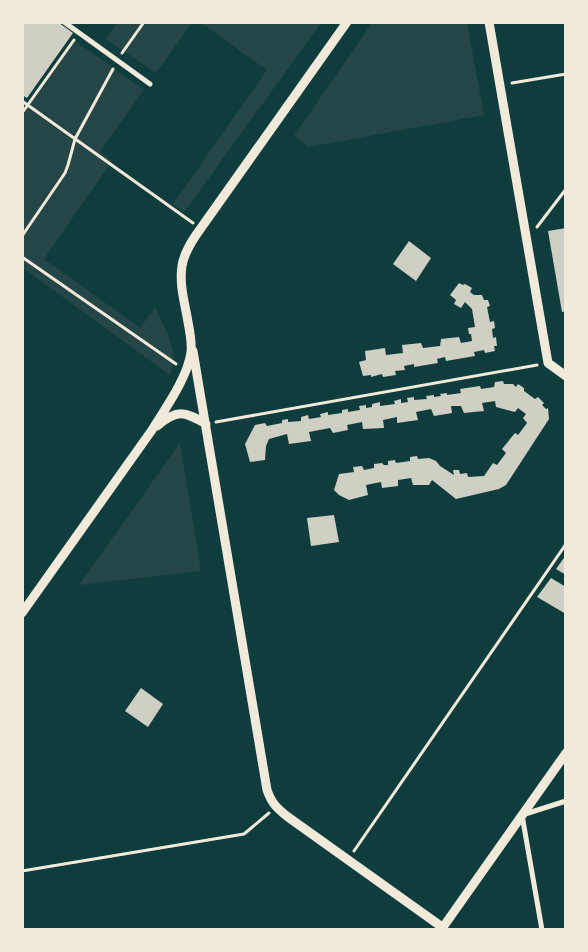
<svg xmlns="http://www.w3.org/2000/svg" width="588" height="952" font-family="'Space Grotesk',sans-serif">
<style>
.green{fill:#244646}
.building{fill:#cfcfc3}
.lines{fill:none;stroke-linecap:round;stroke-linejoin:round}
.path{stroke:#f1e9da;stroke-width:3}
.minor{stroke:#f1e9da;stroke-width:5}
.tertiary{stroke:#f1e9da;stroke-width:9}
</style>
<rect width="100%" height="100%" fill="#0f3d3e"/>
<path class="green" d="M117 23H192L156 73 106 39Z
M201 23H321L184 212 173 204 267 70Z
M372 23H467L484 115 309 147 294 136Z
M74 40 144 90 100 152 112 161 44 259 140 328 155 307C162 322 174 343 174 360 173 365 171 370 170 375L23 268V114Z
M180 443 201 571 79 585Z"/>
<path class="building" d="M22 22H58L73 33 27 98 22 95Z
M566 228V311L562 312 548 231Z
M409 241 431 258 416 281 393 264Z
M459 283 463 285 465 284 472 288 470 292 474 295H482L484 300H488L490 306 487 307 490 322 494 321 495 328 492 329 493 338 496 337 497 346H494L495 351 485 353 484 350 474 352 475 356 446 361 445 357 437 359 438 363 414 367V364L404 366 405 370 395 371 396 375 383 377 382 374 371 377V375L363 376 359 362 366 360 365 351 385 348 386 355 403 353 402 345 421 343 423 348 440 346 441 339 459 337 461 343 472 341 471 334H469L468 328 475 327 472 309 465 302 461 308 454 304 456 300 450 295Z
M503 381 504 384H513L516 387 518 384 524 388V391L535 399 538 397 544 403 542 405 546 409 548 408 549 419 506 485 499 489 456 499 432 480 429 485H413L411 478 398 480V486L382 488 381 482 366 485 368 495 349 500 339 495 334 490 339 474 354 472 353 467 362 466 364 470 374 468V464L382 463 384 465H388V461L395 460 396 463 410 461V457L417 456 418 459 429 458 436 461 440 466 454 475 453 470H459L460 474 467 473 468 477 484 476 493 463 497 465 506 453 502 449 515 433 518 435 527 423 523 418 526 414 518 408 515 412 496 407 495 401 482 403 484 411 464 413 461 406H451L452 413 434 416 431 409 416 412 418 420 397 423V417L383 420 384 428 363 429 362 422 347 425 348 430 333 433 330 428 309 432 311 441 289 444 287 434 269 439 266 446 265 460 250 462 245 444 255 425 265 423 267 426 282 423V420L288 419V422L301 421V417L308 415 309 419 321 417 320 414 328 412V415L342 413V410L348 409V412L360 410 359 406 366 405V408L372 407V404L380 402V406L395 404 394 401 401 399V403L408 402 407 398 414 397V400L427 399 426 396 434 395V397L441 396 440 394 447 393V395L461 393 460 389 480 386 481 389 494 387 495 382Z
M334 515 339 542 311 546 307 518Z
M566 555V575L556 569Z
M551 578 566 587V614L537 597Z
M141 688 163 704 148 727 125 711Z"/>
<g class="lines">
<path class="path" d="M122 53 144 22
M512 83 566 74
M22 101 193 223
M22 113 74 40
M537 227 566 189
M22 236 65 173 68 165 75 139 113 69
M22 257 176 364
M216 422 537 365
M354 851 566 544
M22 871 244 834 269 813"/>
<path class="minor" d="M64 22 150 84
M542 930 522 815 566 801"/>
<path class="tertiary" d="M489 22 548 363 566 376
M193 351 267 790C272 804 277 808 288 817L442 927
M157 426C177 409 184 411 206 424
M22 613 152 430C165 409 188 377 191 352 192 342 190 332 188 322 185 304 179 284 182 266 184 252 193 239 201 228L347 22
M441 930 566 753"/>
</g>
<rect width="588" height="952" fill="none" stroke="#f1e9da" stroke-width="48"/>
</svg>
